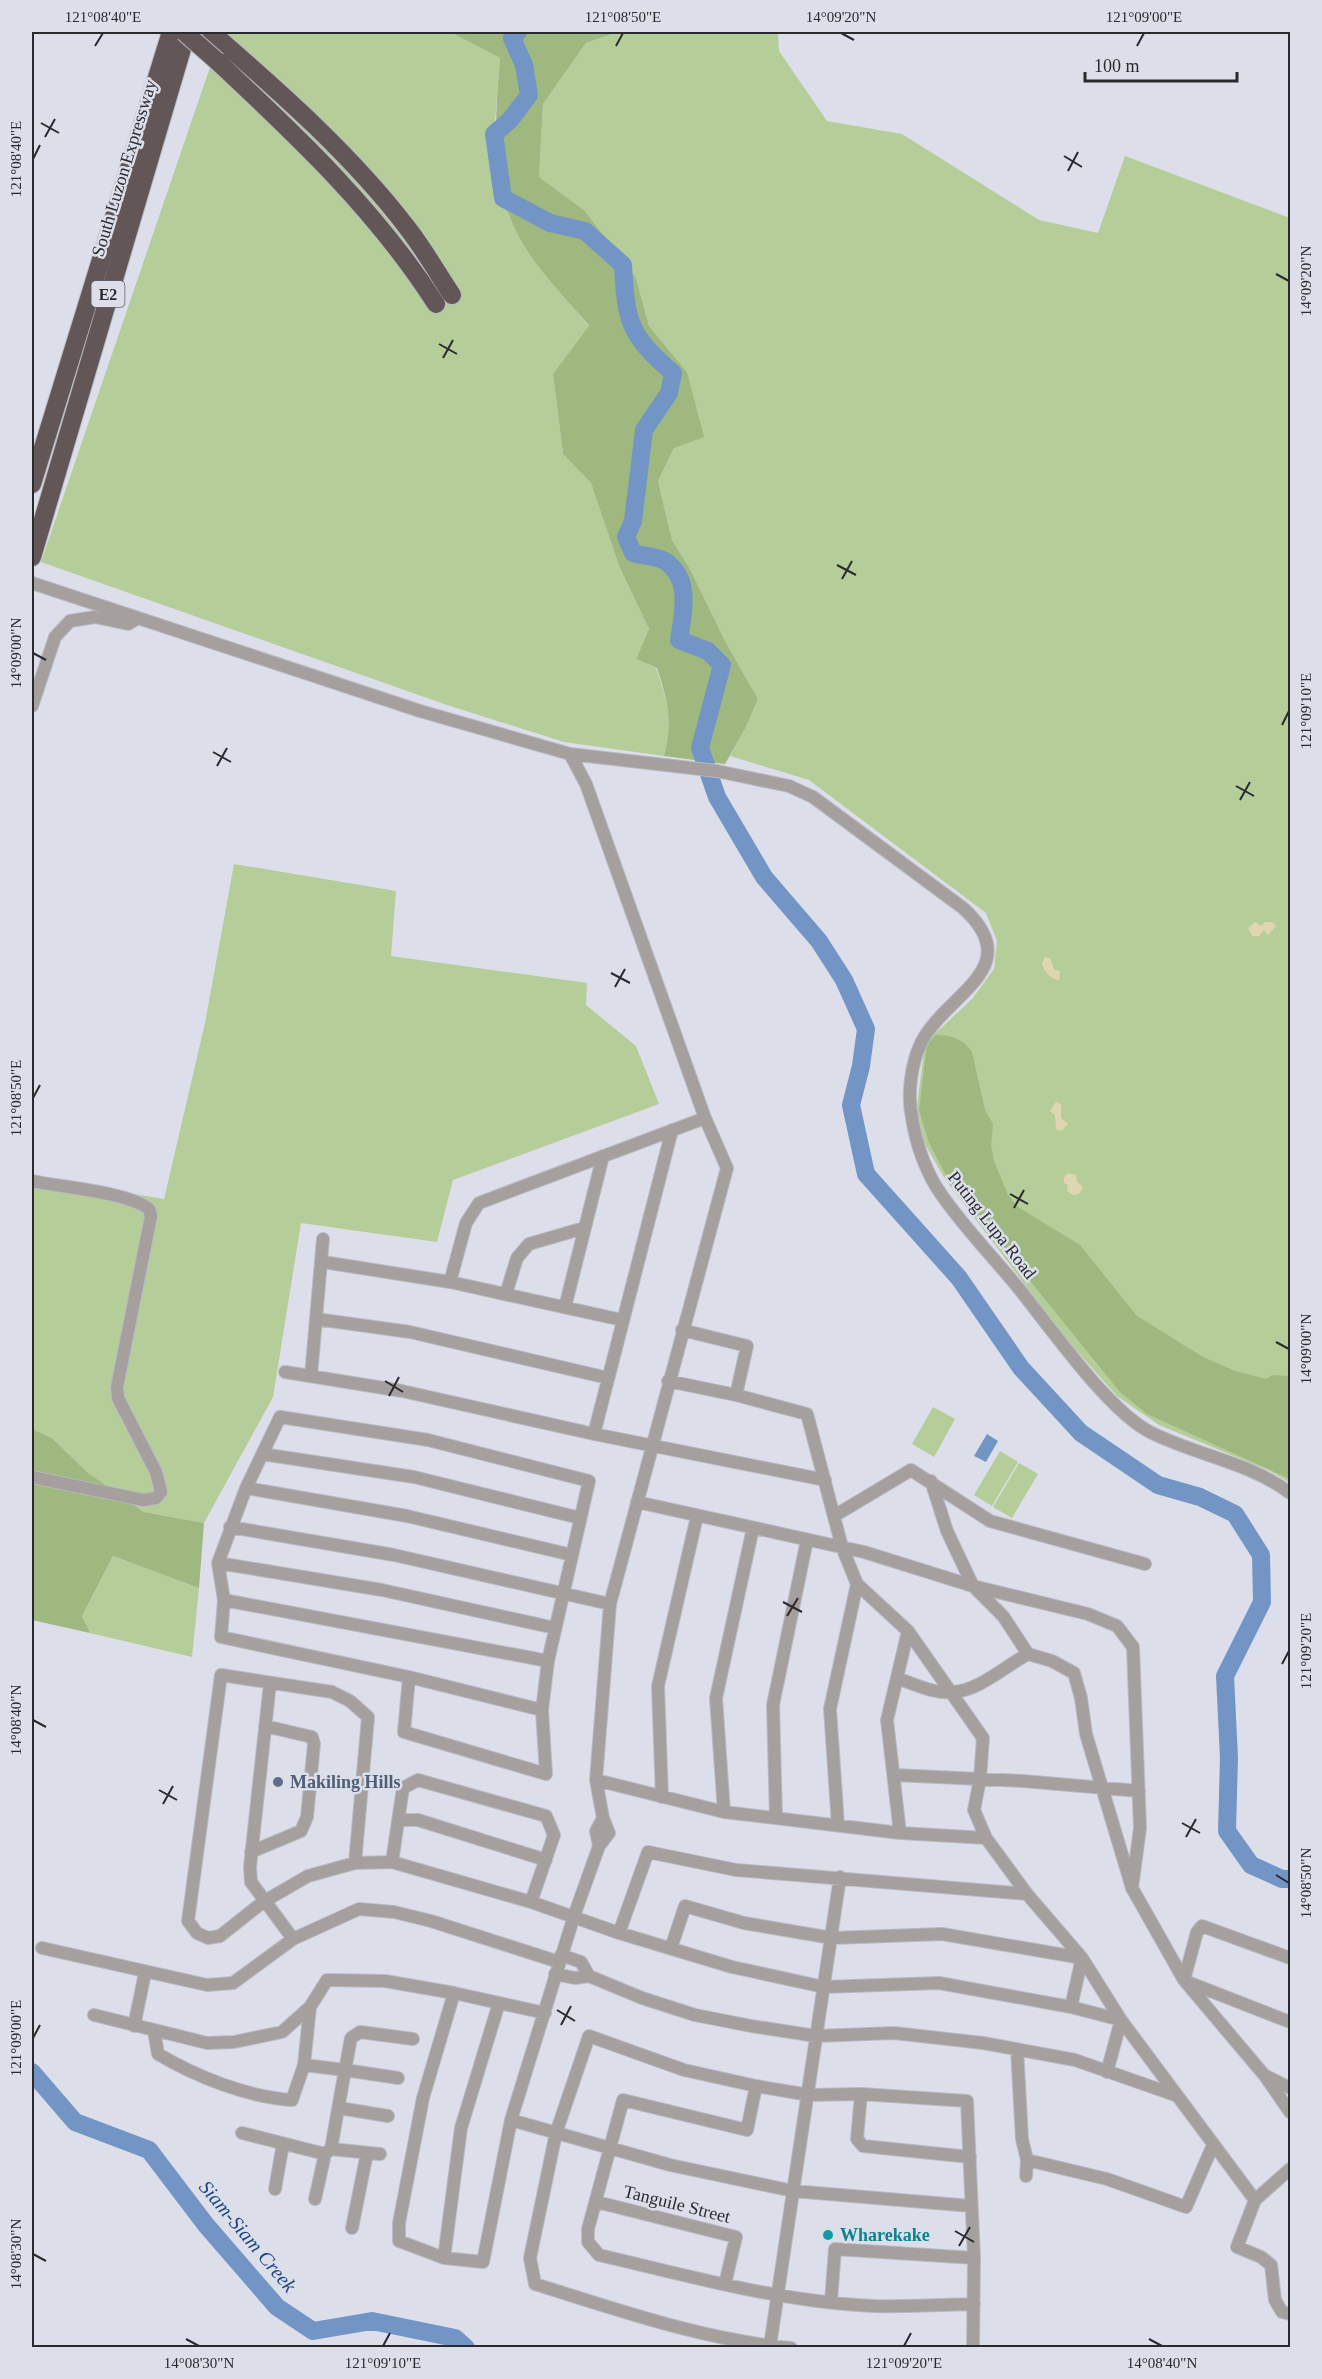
<svg xmlns="http://www.w3.org/2000/svg" width="1322" height="2379" font-family="'Times New Roman',serif">
<style>
.green{fill:#b5cd99}
.forest{fill:#9eb87f}
.sand{fill:#dfd6b1}
.water{fill:#7395c6}
.lines{fill:none;stroke-linecap:round;stroke-linejoin:round}
.river{stroke:#7395c6;stroke-width:18}
.minor-casing{stroke:#b8bbc4;stroke-width:14}
.highway-casing{stroke:#b8bbc4;stroke-width:20}
.minor{stroke:#a59f9e;stroke-width:12}
.highway{stroke:#625656;stroke-width:18}
.highway-bridge-casing{stroke:#b8bbc4;stroke-width:20;stroke-linecap:butt}
.highway-bridge{stroke:#625656;stroke-width:18}
.ticks{fill:none;stroke:#292a2e;stroke-width:2}
.service-dot{fill:#5c6f8a;stroke:#dcdfea;stroke-width:2}
.culture-dot{fill:#0f9aa8;stroke:#dcdfea;stroke-width:2}
.labels{text-anchor:middle;stroke-width:5;stroke-linejoin:round;paint-order:stroke}
.shield{fill:#dcdfea;stroke:#5f6066;stroke-width:1.5}
.shield-label{font-size:16px;font-weight:bold;fill:#292a2e}
.street-label{font-size:18px;fill:#292a2e;stroke:#dcdfea}
.service-label{font-size:18px;font-weight:bold;fill:#4e5e75;stroke:#dcdfea;text-anchor:start}
.culture-label{font-size:18px;font-weight:bold;fill:#0d838f;stroke:#dcdfea;text-anchor:start}
.water-label{font-size:20px;font-style:italic;fill:#1c4785;stroke:#dcdfea}
.neatline{fill:none;stroke:#292a2e;stroke-width:2}
.ticks-label{font-size:15px;text-anchor:middle;fill:#292a2e}
</style>
<rect width="100%" height="100%" fill="#dcdfea"/>
<path class="green" d="M222 32H450L500 58 494 134 525 247 589 327 553 374 563 454 591 483 619 566 649 629 636 659 656 668C668 702 673 720 664 756L564 742 447 705 41 562Z
M618 32H778L779 51 827 121 902 134 1039 220 1098 233 1125 156 1290 218V1483L1270 1471 1159 1425 1117 1396 1067 1340 945 1179 923 1141 917 1106 925 1043 972 999 994 969 997 941 986 913 809 780 730 756 745 729 758 699 724 639 690 569 672 540 658 481 674 448 687 372 649 326 636 278 584 210 539 177 543 104 586 43Z
M234 864 396 891 391 956 587 983 586 1005 636 1046 659 1104 453 1180 437 1242 301 1223 273 1397 204 1523 144 1512 87 1472 52 1438 32 1429V1332L34 1319 32 1318V1177L164 1199 205 1023Z
M933 1407 955 1419 934 1457 912 1444Z
M1000 1451 1018 1462 992 1506 974 1495Z
M1019 1463 1038 1474 1012 1518 993 1507Z
M113 1556 199 1588 192 1657 90 1633 82 1616Z"/>
<path class="forest" d="M450 32H618L586 43 543 104 539 177 584 210 636 278 649 326 687 372 704 437 674 448 658 481 672 540 690 569 724 639 758 699 745 729 725 764 664 756C673 720 668 702 657 668L636 659 649 629 619 566 591 483 563 454 553 374 589 326C568 300 542 275 525 247 488 188 495 124 500 58Z
M936 1035C952 1035 963 1039 972 1052L985 1110 993 1124 991 1145 994 1161 1008 1195 1018 1207 1080 1245 1137 1316 1203 1357 1235 1371 1266 1379 1273 1375 1290 1376V1479L1147 1414 1120 1392 959 1193 948 1179 929 1143 919 1110 927 1044Z
M32 1429 52 1438 87 1472 144 1512 204 1523 199 1588 113 1556 82 1616 90 1633 32 1620Z"/>
<path class="sand" d="M1255 922 1261 926 1265 922H1272L1276 926 1268 935 1264 930 1259 936H1252L1248 928Z
M1045 957 1051 959 1054 970 1060 971 1059 980C1051 980 1044 971 1042 963Z
M1056 1102 1061 1104V1118L1068 1124 1061 1131 1056 1129 1055 1115 1050 1111Z
M1068 1173 1076 1175 1077 1182 1083 1187 1079 1194 1073 1195 1067 1191 1068 1185 1064 1183V1177Z"/>
<path class="water" d="M987 1434 998 1441 986 1462 974 1456Z"/>
<g class="lines">
<path class="river" d="M518 32 512 38 524 65 529 95 510 120 494 134 503 198 550 223 585 231 623 265C626 322 629 335 673 373L669 393 644 430 633 521 626 537 633 553C642 556 657 556 665 561 692 579 683 613 679 640L708 651 722 665 700 748 717 797 764 877 819 941 844 980 866 1029 861 1066 851 1105 866 1174 959 1278 1021 1368 1081 1433 1158 1485 1200 1497 1235 1514 1261 1555 1262 1602 1225 1676 1229 1758 1227 1831 1251 1865 1282 1879H1290
M32 2072 75 2122 149 2150 206 2225 277 2307 313 2331 372 2321 455 2338 466 2348"/>
<defs>
<path id="minor" d="M32 583 420 711 570 754 717 771 789 786 813 797 963 908C1029 968 945 994 921 1043 911 1064 907 1095 912 1118 916 1144 926 1173 941 1194 963 1226 991 1255 1016 1285 1048 1324 1107 1410 1150 1432 1195 1455 1249 1462 1290 1493
M32 706 55 637 70 621 95 617 128 624 138 618
M32 1181C61 1187 127 1192 149 1209L151 1216 117 1387 118 1398 156 1472 161 1492 156 1498 143 1500 32 1477
M323 1262 450 1282 622 1320
M450 1282 466 1223 479 1203 705 1118 586 784 570 754
M506 1294 517 1258 529 1244 584 1228
M565 1307 603 1156
M316 1319 410 1332 608 1378
M682 1330 747 1346 736 1395
M285 1372 402 1391 594 1434 825 1480
M311 1376 323 1239
M668 1381 736 1395 807 1414 842 1547 857 1584 908 1631 983 1738 980 1779 974 1810 986 1838 1027 1894 1082 1958 1121 2020 1255 2200
M594 1434 672 1130
M262 1454 414 1477 580 1518
M931 1481 947 1531 973 1586 1003 1616 1028 1654 1052 1661 1074 1673 1081 1698 1086 1734 1132 1888 1184 1980 1265 2076 1290 2112
M246 1488 407 1516 572 1555
M637 1502 864 1552 973 1586 1088 1614 1117 1626 1133 1647 1140 1828 1132 1888
M834 1516 911 1470 990 1521 1145 1564
M230 1527 394 1555 610 1604
M218 1563 382 1590 555 1628
M224 1600 548 1661
M409 1677 404 1732 546 1774 542 1710 548 1661 589 1481 428 1440 280 1417 246 1488 218 1563 224 1600 221 1637 409 1677 542 1710
M897 1678C914 1684 934 1694 952 1692 979 1691 1005 1666 1028 1654
M270 1683 250 1867 251 1882 293 1939
M894 1775 1023 1781 1139 1791
M596 1780 724 1812 900 1833 986 1838
M662 1797 658 1686 697 1516
M724 1812 716 1698 753 1528
M776 1818 773 1705 807 1540
M398 1820H418L546 1860
M838 1825 830 1709 857 1584
M900 1833 887 1720 908 1631
M599 1846 596 1831 603 1818
M251 1852 301 1831 307 1817 314 1744 312 1737 265 1726
M392 1862 403 1788 418 1780 546 1816 554 1835 531 1902
M355 1863 368 1717 350 1701 332 1692 221 1675 188 1921 197 1933 208 1938 220 1936 263 1902 308 1876 355 1863 392 1862 531 1902 619 1933 732 1967 824 1987 939 1983 1071 2007 1121 2020
M619 1933 648 1852 736 1870 1027 1894
M42 1948 207 1985 233 1983 293 1939 359 1909 394 1912 431 1921 559 1962
M671 1948 685 1906 744 1923 832 1938 942 1934 1082 1958
M561 1955 581 1962 589 1976
M555 1974 575 1978 589 1976 642 1998 695 2015 751 2026 816 2036 894 2033 983 2043 1075 2060 1175 2095
M1184 1980 1197 1932 1202 1926 1290 1958
M1185 1981 1290 2022
M454 1993 423 2098 399 2223V2241L444 2258 483 2262 511 2120 574 1916 599 1846 609 1833 603 1818 596 1780 610 1604 727 1168 705 1118
M1071 2007 1082 1958
M94 2015 207 2043 234 2042 282 2032 310 2007 327 1980 385 1981 454 1993 545 2013
M134 2026 145 1973
M154 2031 158 2054C197 2077 247 2097 292 2100L304 2065 310 2007
M1017 2049 1022 2139 1027 2160 1107 2179 1186 2207 1213 2145
M304 2065 345 2070 351 2038 360 2032 413 2039
M1107 2072 1121 2020
M1266 2076 1290 2088
M756 2086 747 2130 623 2100 588 2229V2242L599 2255C689 2276 781 2302 873 2306 907 2307 941 2305 974 2304
M861 2094 857 2139 863 2146 970 2157
M339 2108 388 2116
M511 2120 670 2165 793 2191 971 2206
M242 2133 325 2154 331 2149
M380 2154 331 2149 345 2070 398 2078
M1290 2169 1255 2200 1237 2247 1261 2257 1271 2265 1275 2300 1282 2312 1290 2314
M1026 2176 1027 2160
M275 2189 283 2144
M315 2199 325 2154
M597 2202 736 2237 725 2284
M352 2228 367 2153
M444 2258 461 2128 499 2003
M831 2301 835 2249 974 2258
M770 2346 840 1877
M791 2348C704 2340 618 2310 535 2284L530 2258 556 2133 589 2036 684 2070 756 2086 809 2095 861 2094 967 2101 974 2258 973 2348"/>
<path id="highway" d="M211 32C281 93 353 156 409 230 425 251 438 274 452 295
M217 61C297 136 376 210 436 304
M32 484 171 32
M32 557 187 32"/>
</defs>
<use href="#minor" class="minor-casing"/>
<use href="#highway" class="highway-casing"/>
<use href="#minor" class="minor"/>
<use href="#highway" class="highway"/>
<defs>
<path id="highway-bridge" d="M184 32 217 61"/>
</defs>
<use href="#highway-bridge" class="highway-bridge-casing"/>
<use href="#highway-bridge" class="highway-bridge"/>
</g>
<path class="ticks" d="M841 33 854 40M95 46 103 33M616 46 623 33M1137 46 1144 33M41 123 59 133M45 137 55 119M1064 156 1082 167M33 159 40 145M1068 171 1078 152M1276 274 1289 281M439 344 457 354M443 358 453 340M837 565 856 575M842 579 852 561M33 653 46 660M1282 725 1289 711M213 752 231 762M217 766 227 748M1236 786 1254 796M1240 800 1250 782M611 973 630 983M615 987 625 969M33 1098 40 1085M1010 1194 1028 1204M1014 1208 1024 1190M1276 1342 1289 1349M385 1381 403 1392M389 1396 399 1377M783 1602 802 1612M787 1616 798 1598M1282 1664 1289 1651M33 1720 46 1727M159 1790 177 1800M163 1804 173 1786M1182 1823 1200 1833M1186 1837 1196 1819M1276 1875 1289 1883M557 2010 575 2021M561 2025 571 2006M33 2038 40 2025M955 2231 974 2242M959 2246 970 2227M33 2254 46 2261M186 2339 199 2346M1149 2339 1162 2346M383 2346 390 2333M904 2346 911 2333"/>
<circle class="service-dot" cx="278" cy="1782" r="6"/>
<circle class="culture-dot" cx="828" cy="2235" r="6"/>
<g class="labels">
<rect class="shield" x="91.5" y="281" width="33" height="26" rx="4.5"/>
<g class="shield-label">
<text x="108" y="300">E2</text>
</g>
<g class="street-label">
<text transform="translate(124 168) rotate(-73)" y="6">South Luzon Expressway</text>
<text transform="translate(992 1225) rotate(52)" y="6">Puting Lupa Road</text>
<text transform="translate(677 2204) rotate(14)" y="6">Tanguile Street</text>
</g>
<g class="service-label">
<text x="290" y="1788">Makiling Hills</text>
</g>
<g class="culture-label">
<text x="840" y="2241">Wharekake</text>
</g>
<g class="water-label">
<text transform="translate(248 2236) rotate(50)" y="7">Siam-Siam Creek</text>
</g>
</g>
<rect width="1322" height="2379" fill="none" stroke="#dcdfea" stroke-width="66"/>
<path d="M1085 72v9h152v-9" fill="none" stroke="#292a2e" stroke-width="3"/>
<text x="1094" y="72" font-size="18" fill="#292a2e" stroke="#dcdfea" stroke-width="4.5" paint-order="stroke">100 m</text>
<rect x="33" y="33" width="1256" height="2313" class="neatline"/>
<g class="ticks-label">
<text x="103" y="22">121°08'40"E</text>
<text x="623" y="22">121°08'50"E</text>
<text x="841" y="22">14°09'20"N</text>
<text x="1144" y="22">121°09'00"E</text>
<text transform="translate(16 159) rotate(-90)" y="5">121°08'40"E</text>
<text transform="translate(1306 281) rotate(-90)" y="5">14°09'20"N</text>
<text transform="translate(16 653) rotate(-90)" y="5">14°09'00"N</text>
<text transform="translate(1306 711) rotate(-90)" y="5">121°09'10"E</text>
<text transform="translate(16 1098) rotate(-90)" y="5">121°08'50"E</text>
<text transform="translate(1306 1349) rotate(-90)" y="5">14°09'00"N</text>
<text transform="translate(1306 1651) rotate(-90)" y="5">121°09'20"E</text>
<text transform="translate(16 1720) rotate(-90)" y="5">14°08'40"N</text>
<text transform="translate(1306 1883) rotate(-90)" y="5">14°08'50"N</text>
<text transform="translate(16 2038) rotate(-90)" y="5">121°09'00"E</text>
<text transform="translate(16 2254) rotate(-90)" y="5">14°08'30"N</text>
<text x="199" y="2368">14°08'30"N</text>
<text x="383" y="2368">121°09'10"E</text>
<text x="904" y="2368">121°09'20"E</text>
<text x="1162" y="2368">14°08'40"N</text>
</g>
</svg>
